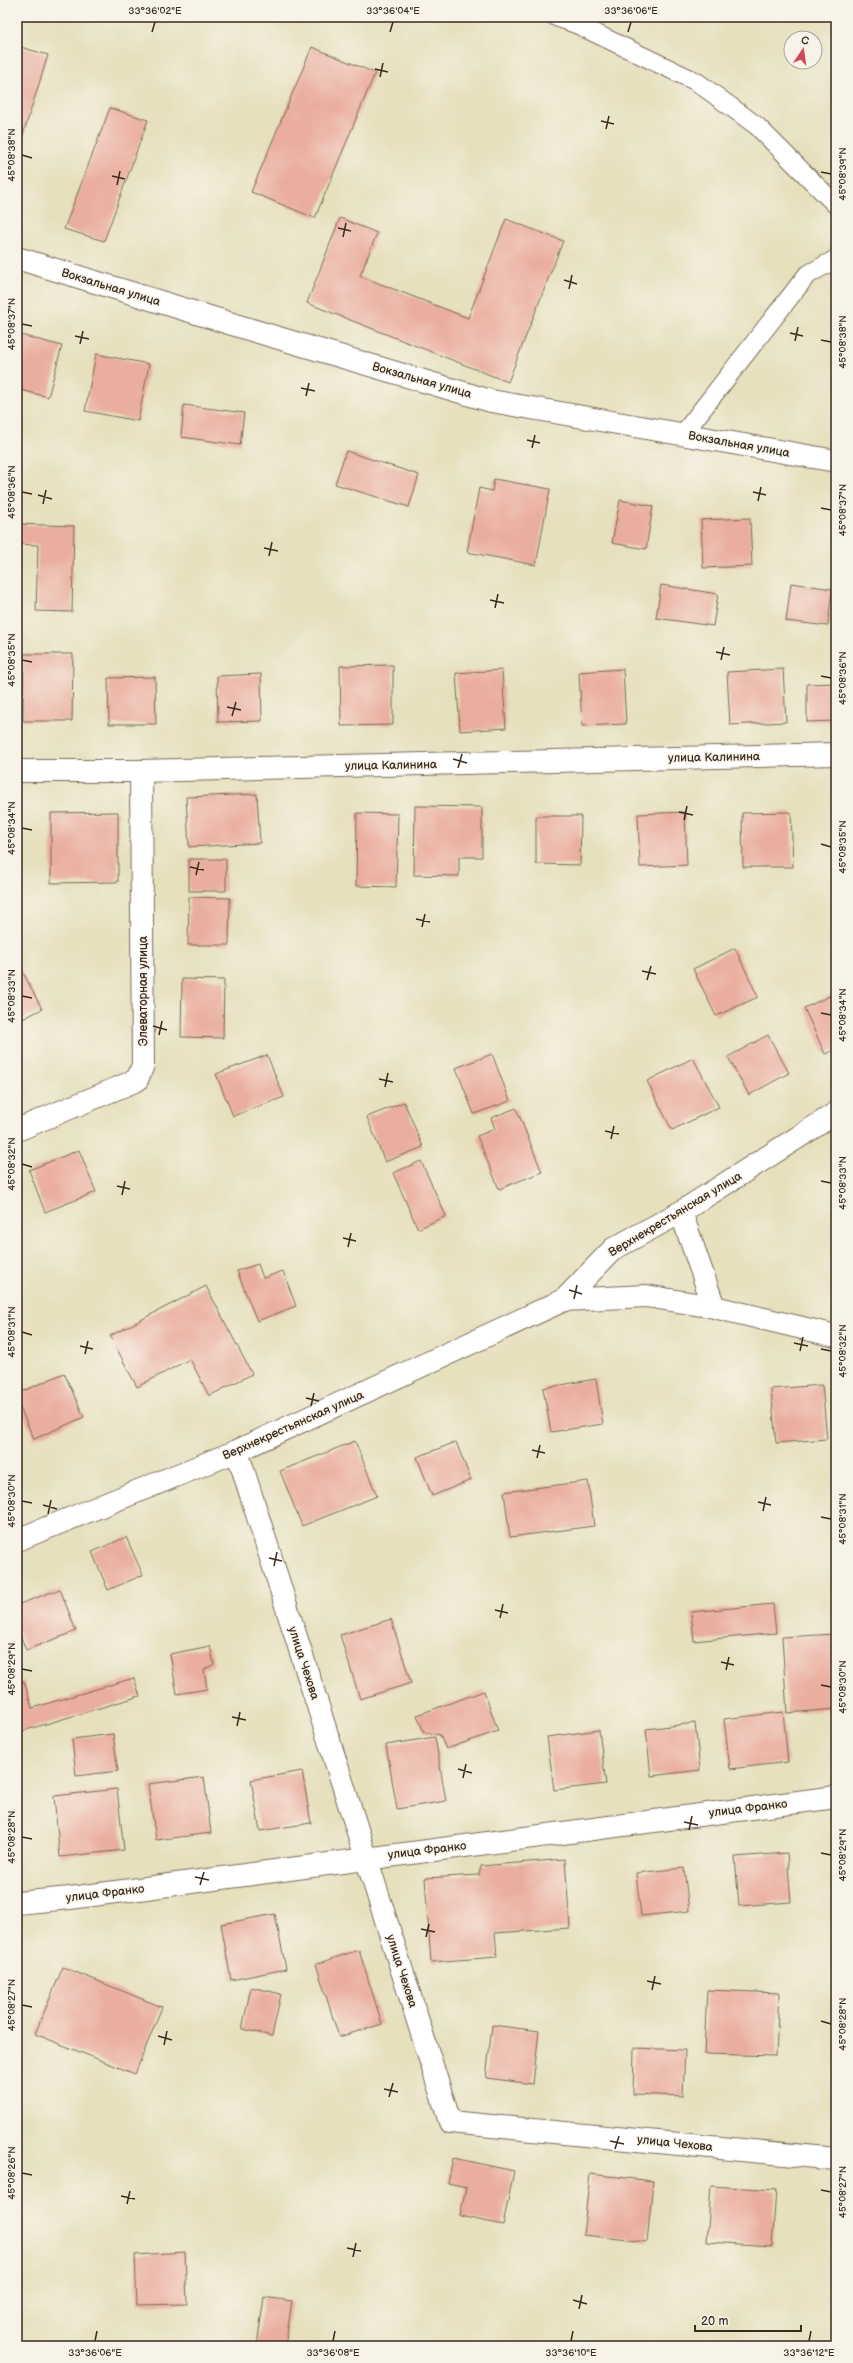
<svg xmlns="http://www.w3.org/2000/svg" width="853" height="2363" font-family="'Balsamiq Sans',sans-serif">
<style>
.building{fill:#eaae9f}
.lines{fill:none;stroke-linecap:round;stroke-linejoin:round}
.service-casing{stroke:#776a56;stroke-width:20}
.minor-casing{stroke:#776a56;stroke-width:24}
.service{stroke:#fff;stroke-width:18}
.minor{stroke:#fff;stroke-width:22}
.ticks{fill:none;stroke:#3b2a1e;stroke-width:1.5}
.labels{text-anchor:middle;stroke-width:3;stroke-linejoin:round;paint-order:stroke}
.street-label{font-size:12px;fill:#3b2a1e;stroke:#f7f3e8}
.neatline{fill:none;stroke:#3b2a1e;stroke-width:1.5}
.ticks-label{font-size:10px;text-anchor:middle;fill:#3b2a1e}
</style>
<rect width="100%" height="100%" fill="#f7f3e8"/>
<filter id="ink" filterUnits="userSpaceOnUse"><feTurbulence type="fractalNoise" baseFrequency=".025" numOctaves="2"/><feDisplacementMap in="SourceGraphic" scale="8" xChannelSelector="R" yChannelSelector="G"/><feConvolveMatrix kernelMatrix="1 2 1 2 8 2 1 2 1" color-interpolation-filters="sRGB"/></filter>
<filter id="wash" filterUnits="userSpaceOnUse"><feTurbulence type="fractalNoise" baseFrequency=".012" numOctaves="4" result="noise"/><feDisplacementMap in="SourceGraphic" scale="16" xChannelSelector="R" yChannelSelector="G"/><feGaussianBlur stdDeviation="0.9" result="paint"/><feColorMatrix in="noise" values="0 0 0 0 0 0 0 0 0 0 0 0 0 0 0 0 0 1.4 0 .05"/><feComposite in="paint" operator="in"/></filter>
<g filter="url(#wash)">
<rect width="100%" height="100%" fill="#e6e0bd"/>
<g id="blocks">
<path class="building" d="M17 46 48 55 17 154Z
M312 47 375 73 315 218 251 192Z
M110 108 148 120 104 241 64 229Z
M340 218 377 233 360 276 468 318 506 219 563 241 508 382 307 303Z
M17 334 62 346 48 397 17 389Z
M96 354 149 364 138 421 85 411Z
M184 405 244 413 240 445 181 437Z
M346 451 419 475 409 507 335 484Z
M494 479 550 489 536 565 467 552 479 488 492 491Z
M620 500 653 506 646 549 612 543Z
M750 518 752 566 703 568 701 520Z
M17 524 74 526 72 612 36 611 38 545 17 544Z
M791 583 832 589 828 626 786 621Z
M661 585 718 594 713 626 656 618Z
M24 654H73L72 721H23Z
M393 665V725L341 726 340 666Z
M623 669 626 724 582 726 579 672Z
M783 669 786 722 730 725 727 672Z
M502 670 506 728 460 731 456 673Z
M261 674 262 721 218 722 217 676Z
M155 677 156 724H109L108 678Z
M836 683V721L807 722V684Z
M257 794 260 843 189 847 186 797Z
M415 806 482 807V857H459V876L414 875Z
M118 812V882L51 883V813Z
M685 812 687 865 640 867 638 814Z
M791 812 793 867H743L742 813Z
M357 813 398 814 396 887 356 886Z
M536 816H581L580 865 536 864Z
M189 859H226V891H189Z
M189 897 230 898 229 945H188Z
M735 948 758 997 716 1016 693 969Z
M21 969 42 1009 17 1022V971Z
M182 979 224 980 223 1038 181 1037Z
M836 993V1049L825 1054 804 1008Z
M768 1035 789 1073 749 1095 728 1057Z
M492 1054 510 1101 474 1114 456 1068Z
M267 1055 284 1097 233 1116 216 1074Z
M693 1058 719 1107 672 1130 647 1081Z
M404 1102 423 1147 385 1162 367 1117Z
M516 1108 542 1172 499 1189 477 1136 495 1129 491 1118Z
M79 1150 96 1192 45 1212 29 1170Z
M421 1161 446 1216 418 1229 393 1173Z
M258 1264 263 1278 283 1271 296 1306 257 1321 237 1271Z
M206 1286 252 1374 209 1396 190 1359 137 1387 110 1336Z
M64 1373 84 1417 34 1439 17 1401V1394Z
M596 1379 603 1424 551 1432 543 1388Z
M822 1385 827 1439 776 1443 771 1389Z
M355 1441 377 1496 302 1526 280 1471Z
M456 1442 471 1480 432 1496 417 1457Z
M588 1481 594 1526 510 1537 504 1492Z
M126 1537 143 1575 108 1590 92 1552Z
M60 1589 76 1631 26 1650 17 1627V1605Z
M773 1604 776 1633 694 1641 691 1612Z
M391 1619 411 1683 360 1699 340 1635Z
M836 1634V1709L787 1713 782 1637Z
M210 1646 214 1664 204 1670 207 1689 177 1694 170 1654Z
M134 1678 140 1696 19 1732 17 1683 24 1681 32 1708Z
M484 1691 498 1731 446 1749 440 1735 424 1732 417 1715Z
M783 1712 788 1762 730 1769 724 1719Z
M695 1723 700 1770 651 1776 646 1729Z
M599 1730 606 1784 554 1790 547 1737Z
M113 1734 118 1771 76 1776 72 1739Z
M435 1737 446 1801 397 1809 386 1745Z
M302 1771 311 1823 260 1831 251 1780Z
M204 1777 211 1833 156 1840 148 1784Z
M117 1789 124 1850 60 1857 54 1796Z
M787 1853 791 1902 739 1906 735 1857Z
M565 1859 570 1928 495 1933 497 1957 431 1962 425 1878 479 1875 481 1866Z
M684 1868 689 1911 641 1916 636 1873Z
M275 1914 286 1969 231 1980 221 1924Z
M359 1950 382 2024 339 2037 316 1964Z
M63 1967 162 2007 135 2074 35 2034Z
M251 1987 281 1994 272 2036 242 2029Z
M707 1990 779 1993 776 2056 704 2054Z
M492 2025 539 2031 533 2084 486 2078Z
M634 2048 685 2050 683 2096 633 2094Z
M453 2158 514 2171 503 2225 460 2216 466 2187 448 2183Z
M590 2174 653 2181 647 2242 583 2235Z
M711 2186 776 2190 772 2246 707 2242Z
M185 2252 187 2304 137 2305 135 2255Z
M264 2297 292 2301 285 2346H257Z"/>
</g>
</g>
<g filter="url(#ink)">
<use href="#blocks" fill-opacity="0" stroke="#776a56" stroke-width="1"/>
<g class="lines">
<defs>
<path id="service" d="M556 17 576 24 697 82 757 126 836 205
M683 434 807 275 836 259"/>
<path id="minor" d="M17 258 255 331 491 401 836 461
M17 771H141L836 754
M17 1130 137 1080 143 1065 141 771
M681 1212 714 1307
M564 1300 613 1249 681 1212 836 1113
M237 1451 450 2122 836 2159
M17 1540 237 1451 564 1300 646 1296 714 1307 836 1336
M17 1903 70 1898 836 1797"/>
</defs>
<use href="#service" class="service-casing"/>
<use href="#minor" class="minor-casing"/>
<use href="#service" class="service"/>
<use href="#minor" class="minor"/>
</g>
</g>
<path class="ticks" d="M152 32 155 22M390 32 393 22M628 32 631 22M375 69 388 72M380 77 383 63M601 121 614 124M606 129 609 116M22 155 32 158M821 172 831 174M112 176 125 179M117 185 120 171M338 228 351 231M343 237 346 223M564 280 577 284M569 289 572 275M22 324 32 326M790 333 803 336M75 336 89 339M821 340 831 342M795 341 798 327M80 344 83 331M301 388 315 391M306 396 309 383M527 440 540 443M532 448 535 435M22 492 32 494M753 492 766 495M38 495 52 499M758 501 761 487M43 504 46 490M821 508 831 510M264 548 278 551M269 556 272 542M490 600 504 603M495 608 498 594M716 652 730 655M22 660 32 662M721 660 724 647M821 676 831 678M227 707 241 710M232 716 236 702M453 759 467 763M458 768 462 754M679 812 693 815M684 820 687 806M22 828 32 830M821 844 831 847M190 867 204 870M196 875 199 862M416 919 430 922M422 927 425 914M642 971 656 974M647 980 651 966M22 996 32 998M821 1013 831 1015M153 1026 167 1030M159 1035 162 1021M379 1079 393 1082M385 1087 388 1073M605 1131 619 1134M611 1139 614 1126M22 1164 32 1167M821 1181 831 1183M117 1186 130 1189M122 1195 125 1181M343 1238 356 1241M348 1247 351 1233M569 1290 582 1294M574 1299 577 1285M22 1332 32 1335M794 1343 808 1346M80 1346 93 1349M821 1349 831 1351M800 1351 803 1337M85 1354 88 1341M306 1398 319 1401M311 1406 314 1393M532 1450 545 1453M537 1458 540 1445M22 1501 32 1503M758 1502 771 1505M43 1505 57 1509M763 1511 766 1497M48 1514 51 1500M821 1517 831 1519M269 1558 282 1561M274 1566 277 1552M495 1610 508 1613M500 1618 503 1604M721 1662 734 1665M22 1669 32 1671M726 1670 729 1657M821 1685 831 1687M232 1717 246 1720M237 1726 240 1712M458 1769 472 1773M463 1778 466 1764M684 1822 698 1825M689 1830 692 1816M22 1837 32 1839M821 1853 831 1855M195 1877 209 1880M200 1885 204 1872M421 1929 435 1932M426 1937 429 1924M647 1981 661 1984M652 1990 655 1976M22 2005 32 2007M821 2021 831 2024M158 2036 172 2040M164 2045 167 2031M384 2089 398 2092M389 2097 393 2083M610 2141 624 2144M615 2149 619 2136M22 2173 32 2175M821 2190 831 2192M121 2196 135 2199M127 2204 130 2191M347 2248 361 2251M353 2257 356 2243M573 2300 587 2304M579 2309 582 2295M95 2341 97 2331M333 2341 335 2331M571 2341 573 2331M809 2341 811 2331"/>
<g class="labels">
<g class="street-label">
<text transform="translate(111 287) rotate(17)" y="4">Вокзальная улица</text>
<text transform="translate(422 380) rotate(16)" y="4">Вокзальная улица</text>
<text transform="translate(739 444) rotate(10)" y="4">Вокзальная улица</text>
<text transform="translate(714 757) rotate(-1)" y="4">улица Калинина</text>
<text transform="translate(391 765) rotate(-1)" y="4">улица Калинина</text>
<text transform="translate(143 991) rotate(-90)" y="4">Элеваторная улица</text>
<text transform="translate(675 1214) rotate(-31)" y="4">Верхнекрестьянская улица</text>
<text transform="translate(293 1425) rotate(-24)" y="4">Верхнекрестьянская улица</text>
<text transform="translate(304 1663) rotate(72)" y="4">улица Чехова</text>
<text transform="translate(748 1808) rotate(-7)" y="4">улица Франко</text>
<text transform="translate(427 1850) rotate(-7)" y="4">улица Франко</text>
<text transform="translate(105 1893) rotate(-7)" y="4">улица Франко</text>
<text transform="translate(402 1971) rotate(72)" y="4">улица Чехова</text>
<text transform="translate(675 2143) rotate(6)" y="4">улица Чехова</text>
</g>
</g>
<rect width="853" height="2363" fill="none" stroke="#f7f3e8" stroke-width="44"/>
<g transform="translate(803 50) rotate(13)"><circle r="19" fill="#f7f3e8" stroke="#aca397"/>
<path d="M0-3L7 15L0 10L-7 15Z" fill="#d1495b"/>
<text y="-6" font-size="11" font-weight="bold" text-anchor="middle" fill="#3b2a1e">С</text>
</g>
<path d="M695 2325v6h106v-6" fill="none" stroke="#3b2a1e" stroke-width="2"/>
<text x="701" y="2325" font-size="12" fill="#3b2a1e" stroke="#f7f3e8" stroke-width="3" paint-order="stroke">20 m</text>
<rect x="22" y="22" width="809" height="2319" class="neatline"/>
<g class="ticks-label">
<text x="155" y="14">33°36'02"E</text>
<text x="393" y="14">33°36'04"E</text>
<text x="631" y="14">33°36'06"E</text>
<text transform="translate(11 155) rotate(-90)" y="4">45°08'38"N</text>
<text transform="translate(842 174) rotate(-90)" y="4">45°08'39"N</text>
<text transform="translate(11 324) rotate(-90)" y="4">45°08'37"N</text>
<text transform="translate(842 342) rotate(-90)" y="4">45°08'38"N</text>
<text transform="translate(11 492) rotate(-90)" y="4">45°08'36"N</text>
<text transform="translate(842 510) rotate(-90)" y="4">45°08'37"N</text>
<text transform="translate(11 660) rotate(-90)" y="4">45°08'35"N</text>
<text transform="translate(842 678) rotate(-90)" y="4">45°08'36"N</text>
<text transform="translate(11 828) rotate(-90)" y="4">45°08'34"N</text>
<text transform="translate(842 847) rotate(-90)" y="4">45°08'35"N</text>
<text transform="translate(11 996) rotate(-90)" y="4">45°08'33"N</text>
<text transform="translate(842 1015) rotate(-90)" y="4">45°08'34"N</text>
<text transform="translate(11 1164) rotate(-90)" y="4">45°08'32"N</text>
<text transform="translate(842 1183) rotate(-90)" y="4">45°08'33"N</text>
<text transform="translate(11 1332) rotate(-90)" y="4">45°08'31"N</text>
<text transform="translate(842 1351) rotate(-90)" y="4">45°08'32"N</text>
<text transform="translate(11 1501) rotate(-90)" y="4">45°08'30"N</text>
<text transform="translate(842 1519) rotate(-90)" y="4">45°08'31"N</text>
<text transform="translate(11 1669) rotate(-90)" y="4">45°08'29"N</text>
<text transform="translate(842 1687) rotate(-90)" y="4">45°08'30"N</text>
<text transform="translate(11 1837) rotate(-90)" y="4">45°08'28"N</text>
<text transform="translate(842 1855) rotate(-90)" y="4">45°08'29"N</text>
<text transform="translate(11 2005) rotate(-90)" y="4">45°08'27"N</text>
<text transform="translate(842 2024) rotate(-90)" y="4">45°08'28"N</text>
<text transform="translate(11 2173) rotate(-90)" y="4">45°08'26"N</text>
<text transform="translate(842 2192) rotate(-90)" y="4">45°08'27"N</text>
<text x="95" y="2356">33°36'06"E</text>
<text x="333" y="2356">33°36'08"E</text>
<text x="571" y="2356">33°36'10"E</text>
<text x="809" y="2356">33°36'12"E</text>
</g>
</svg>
